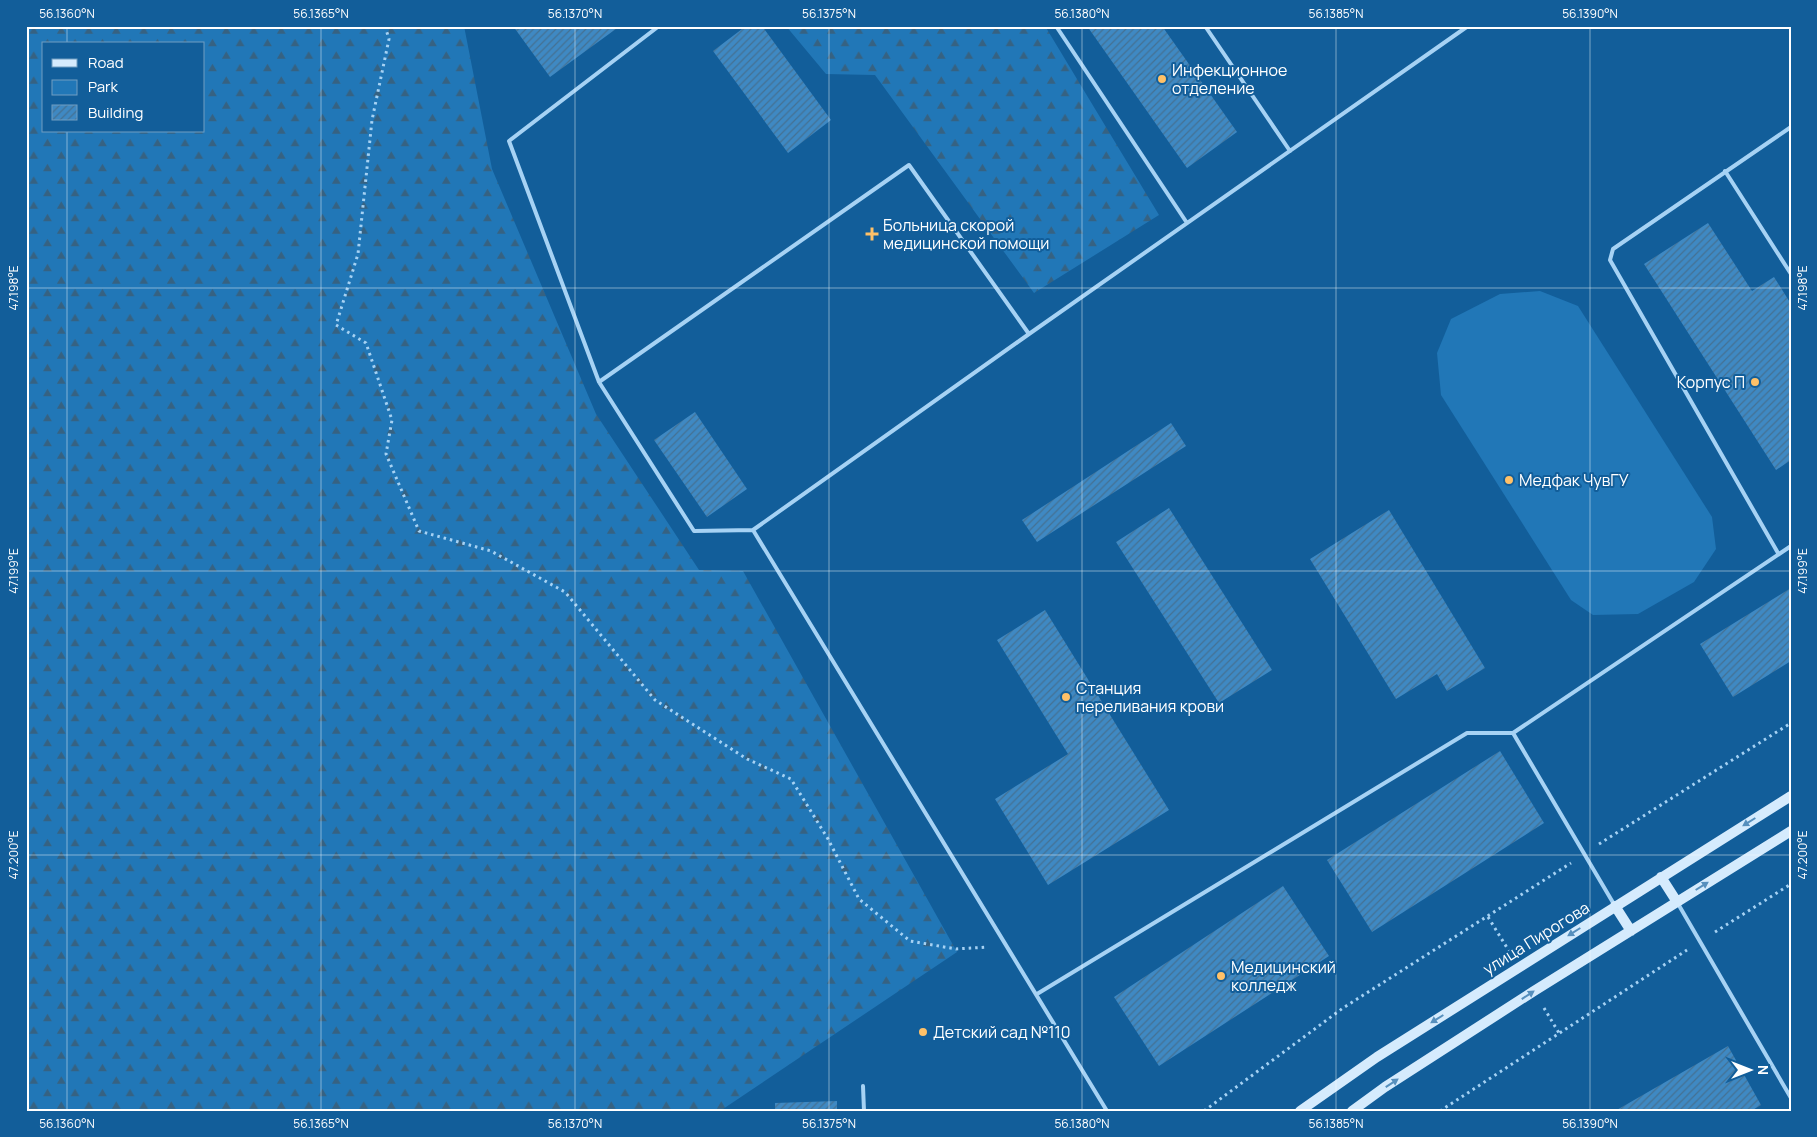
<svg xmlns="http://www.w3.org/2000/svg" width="1817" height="1137" font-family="Manrope,sans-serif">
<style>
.green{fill:#2177b7}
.forest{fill:url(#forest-firs);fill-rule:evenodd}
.building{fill:url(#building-hatch)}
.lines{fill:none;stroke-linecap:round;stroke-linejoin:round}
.path{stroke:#a6d2f4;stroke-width:3;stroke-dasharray:2.5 4;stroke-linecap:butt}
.service{stroke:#a6d2f4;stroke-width:4}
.secondary{stroke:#d5ebfd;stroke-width:10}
.oneway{fill:#568fbd}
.ticks{fill:none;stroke:#fff;stroke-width:1;stroke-opacity:0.45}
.poi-dot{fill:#ffc168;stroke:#125e9a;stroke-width:2}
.labels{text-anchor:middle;stroke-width:4;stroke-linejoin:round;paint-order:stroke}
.poi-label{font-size:16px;fill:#fff;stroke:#125e9a;text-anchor:start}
.street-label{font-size:16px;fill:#fff;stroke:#125e9a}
.neatline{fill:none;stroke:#fff;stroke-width:2}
.ticks-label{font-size:12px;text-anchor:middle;fill:#fff}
</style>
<defs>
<pattern id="forest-firs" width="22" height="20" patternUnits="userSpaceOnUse" patternTransform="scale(1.25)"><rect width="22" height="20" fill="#2177b7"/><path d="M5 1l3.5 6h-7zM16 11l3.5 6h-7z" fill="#366282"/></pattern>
<pattern id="building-hatch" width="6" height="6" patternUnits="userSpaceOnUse" patternTransform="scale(1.25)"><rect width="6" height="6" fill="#3f89c3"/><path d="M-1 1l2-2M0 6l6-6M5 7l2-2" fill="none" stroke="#447193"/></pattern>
</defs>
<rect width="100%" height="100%" fill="#125e9a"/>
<path class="green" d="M1540 291 1578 306 1712 517 1716 549 1694 582 1638 614 1593 615 1571 600 1441 395 1437 353 1451 319 1500 294Z"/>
<path class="forest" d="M26 26H464L492 169 596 414 699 570 743 571 957 952 720 1111H26ZM44 44H204V131H44Z
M786 26H1045L1159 215 1034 293 875 75 826 74Z"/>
<path class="building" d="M513 26H620L550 77Z
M746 26H762L831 120 788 153 713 51Z
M1087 26H1162L1237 132 1187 168Z
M1708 223 1752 291 1774 277 1791 304V460L1776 470 1644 264Z
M695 412 747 489 707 517 654 440Z
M1171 423 1186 446 1037 542 1022 520Z
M1169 508 1272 670 1219 703 1116 542Z
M1389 510 1485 668 1447 691 1437 674 1396 699 1310 559Z
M1791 588V661L1733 697 1700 644Z
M1045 610 1169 810 1048 885 995 799 1068 754 997 640Z
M1500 751 1544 823 1372 932 1327 860Z
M1283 886 1329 956 1159 1066 1114 997Z
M1728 1046 1761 1105 1751 1111H1615Z
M837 1101V1111H775V1103Z"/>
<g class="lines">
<path class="path" d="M385 26 389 39 372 120 358 254 336 325 366 343 392 420 386 454 419 531 491 551 565 592 655 700 747 759 791 779 828 839 859 899 910 941 956 949 988 947
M1599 844 1791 723
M1488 917 1509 951
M1715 932 1791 884
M1544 1008 1559 1033
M1204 1111 1343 1008 1571 863
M1440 1111 1687 950"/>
<path class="service" d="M1056 26 1187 223
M1205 26 1290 151
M1725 171 1791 274
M1029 334 909 165 599 382 694 531 753 530 1029 334 1468 26
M599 382 509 141 659 26
M753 530 1107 1111
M1778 553 1610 260 1613 249 1791 127
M1513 733 1615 906
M1677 902 1791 1098
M1037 994 1467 733H1513L1791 546
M863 1086 864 1111"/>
<path class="secondary" d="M1661 877 1677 902
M1615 906 1631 931
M1300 1111 1377 1057 1791 796
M1352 1111 1385 1087 1534 991 1791 831"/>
</g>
<defs><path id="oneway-solid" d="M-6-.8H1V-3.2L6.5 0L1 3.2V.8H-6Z" transform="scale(1.25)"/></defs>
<g class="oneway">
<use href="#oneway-solid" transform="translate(1749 822) rotate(148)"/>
<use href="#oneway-solid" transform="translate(1702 886) rotate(-32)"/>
<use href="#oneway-solid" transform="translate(1574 932) rotate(148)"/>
<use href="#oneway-solid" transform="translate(1528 995) rotate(-33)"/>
<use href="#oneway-solid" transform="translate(1437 1019) rotate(148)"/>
<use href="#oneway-solid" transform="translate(1392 1083) rotate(-33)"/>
</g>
<path class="ticks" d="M67 26V44M321 26V1111M575 26V1111M829 26V1111M1082 26V1111M1336 26V1111M1590 26V1111M67 131V1111M26 288H1791M26 571H1791M26 855H1791"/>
<g class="poi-dot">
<circle cx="1162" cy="79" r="5"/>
<path d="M869.5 226.5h5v5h5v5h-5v5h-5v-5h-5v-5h5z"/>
<circle cx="1755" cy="382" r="5"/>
<circle cx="1509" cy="480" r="5"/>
<circle cx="1066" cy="697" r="5"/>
<circle cx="1221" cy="976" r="5"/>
<circle cx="923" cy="1032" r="5"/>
</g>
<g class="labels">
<g class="poi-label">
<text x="1172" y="76">Инфекционное<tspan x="1172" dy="18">отделение</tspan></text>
<text x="883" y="231">Больница скорой<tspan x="883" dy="18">медицинской помощи</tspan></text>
<text x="1745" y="388" text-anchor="end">Корпус П</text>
<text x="1519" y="486">Медфак ЧувГУ</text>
<text x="1076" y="694">Станция<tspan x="1076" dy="18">переливания крови</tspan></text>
<text x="1231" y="973">Медицинский<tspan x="1231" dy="18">колледж</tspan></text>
<text x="933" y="1038">Детский сад №110</text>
</g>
<g class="street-label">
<text transform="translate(1536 938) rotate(-32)" y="6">улица Пирогова</text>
</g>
</g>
<rect width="1817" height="1137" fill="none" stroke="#125e9a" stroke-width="55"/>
<rect x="42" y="42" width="162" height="90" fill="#125e9a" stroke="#719ec2"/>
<rect x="52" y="59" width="25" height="8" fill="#d5ebfd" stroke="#719ec2"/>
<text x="88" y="68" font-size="15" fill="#ffffff">Road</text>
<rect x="52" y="80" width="25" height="15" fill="#2177b7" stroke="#719ec2"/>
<text x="88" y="92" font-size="15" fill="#ffffff">Park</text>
<rect x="52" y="105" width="25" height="15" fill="url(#building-hatch)" stroke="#719ec2"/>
<text x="88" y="118" font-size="15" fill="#ffffff">Building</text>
<g transform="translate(1750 1070) rotate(90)" stroke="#125e9a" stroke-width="4" paint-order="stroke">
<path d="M0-4L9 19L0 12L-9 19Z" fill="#ffffff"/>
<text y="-8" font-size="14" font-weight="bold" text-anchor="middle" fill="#ffffff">N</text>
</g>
<rect x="28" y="28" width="1762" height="1082" class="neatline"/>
<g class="ticks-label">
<text x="67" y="18">56.1360°N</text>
<text x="321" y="18">56.1365°N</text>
<text x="575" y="18">56.1370°N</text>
<text x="829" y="18">56.1375°N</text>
<text x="1082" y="18">56.1380°N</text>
<text x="1336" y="18">56.1385°N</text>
<text x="1590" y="18">56.1390°N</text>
<text transform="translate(1803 288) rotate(-90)" y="4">47.198°E</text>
<text transform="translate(14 288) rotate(-90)" y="4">47.198°E</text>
<text transform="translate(1803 571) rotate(-90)" y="4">47.199°E</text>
<text transform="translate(14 571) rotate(-90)" y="4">47.199°E</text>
<text transform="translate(1803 855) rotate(-90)" y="4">47.200°E</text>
<text transform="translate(14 855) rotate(-90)" y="4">47.200°E</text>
<text x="67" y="1128">56.1360°N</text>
<text x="321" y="1128">56.1365°N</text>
<text x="575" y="1128">56.1370°N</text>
<text x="829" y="1128">56.1375°N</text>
<text x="1082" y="1128">56.1380°N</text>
<text x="1336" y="1128">56.1385°N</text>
<text x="1590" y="1128">56.1390°N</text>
</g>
</svg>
